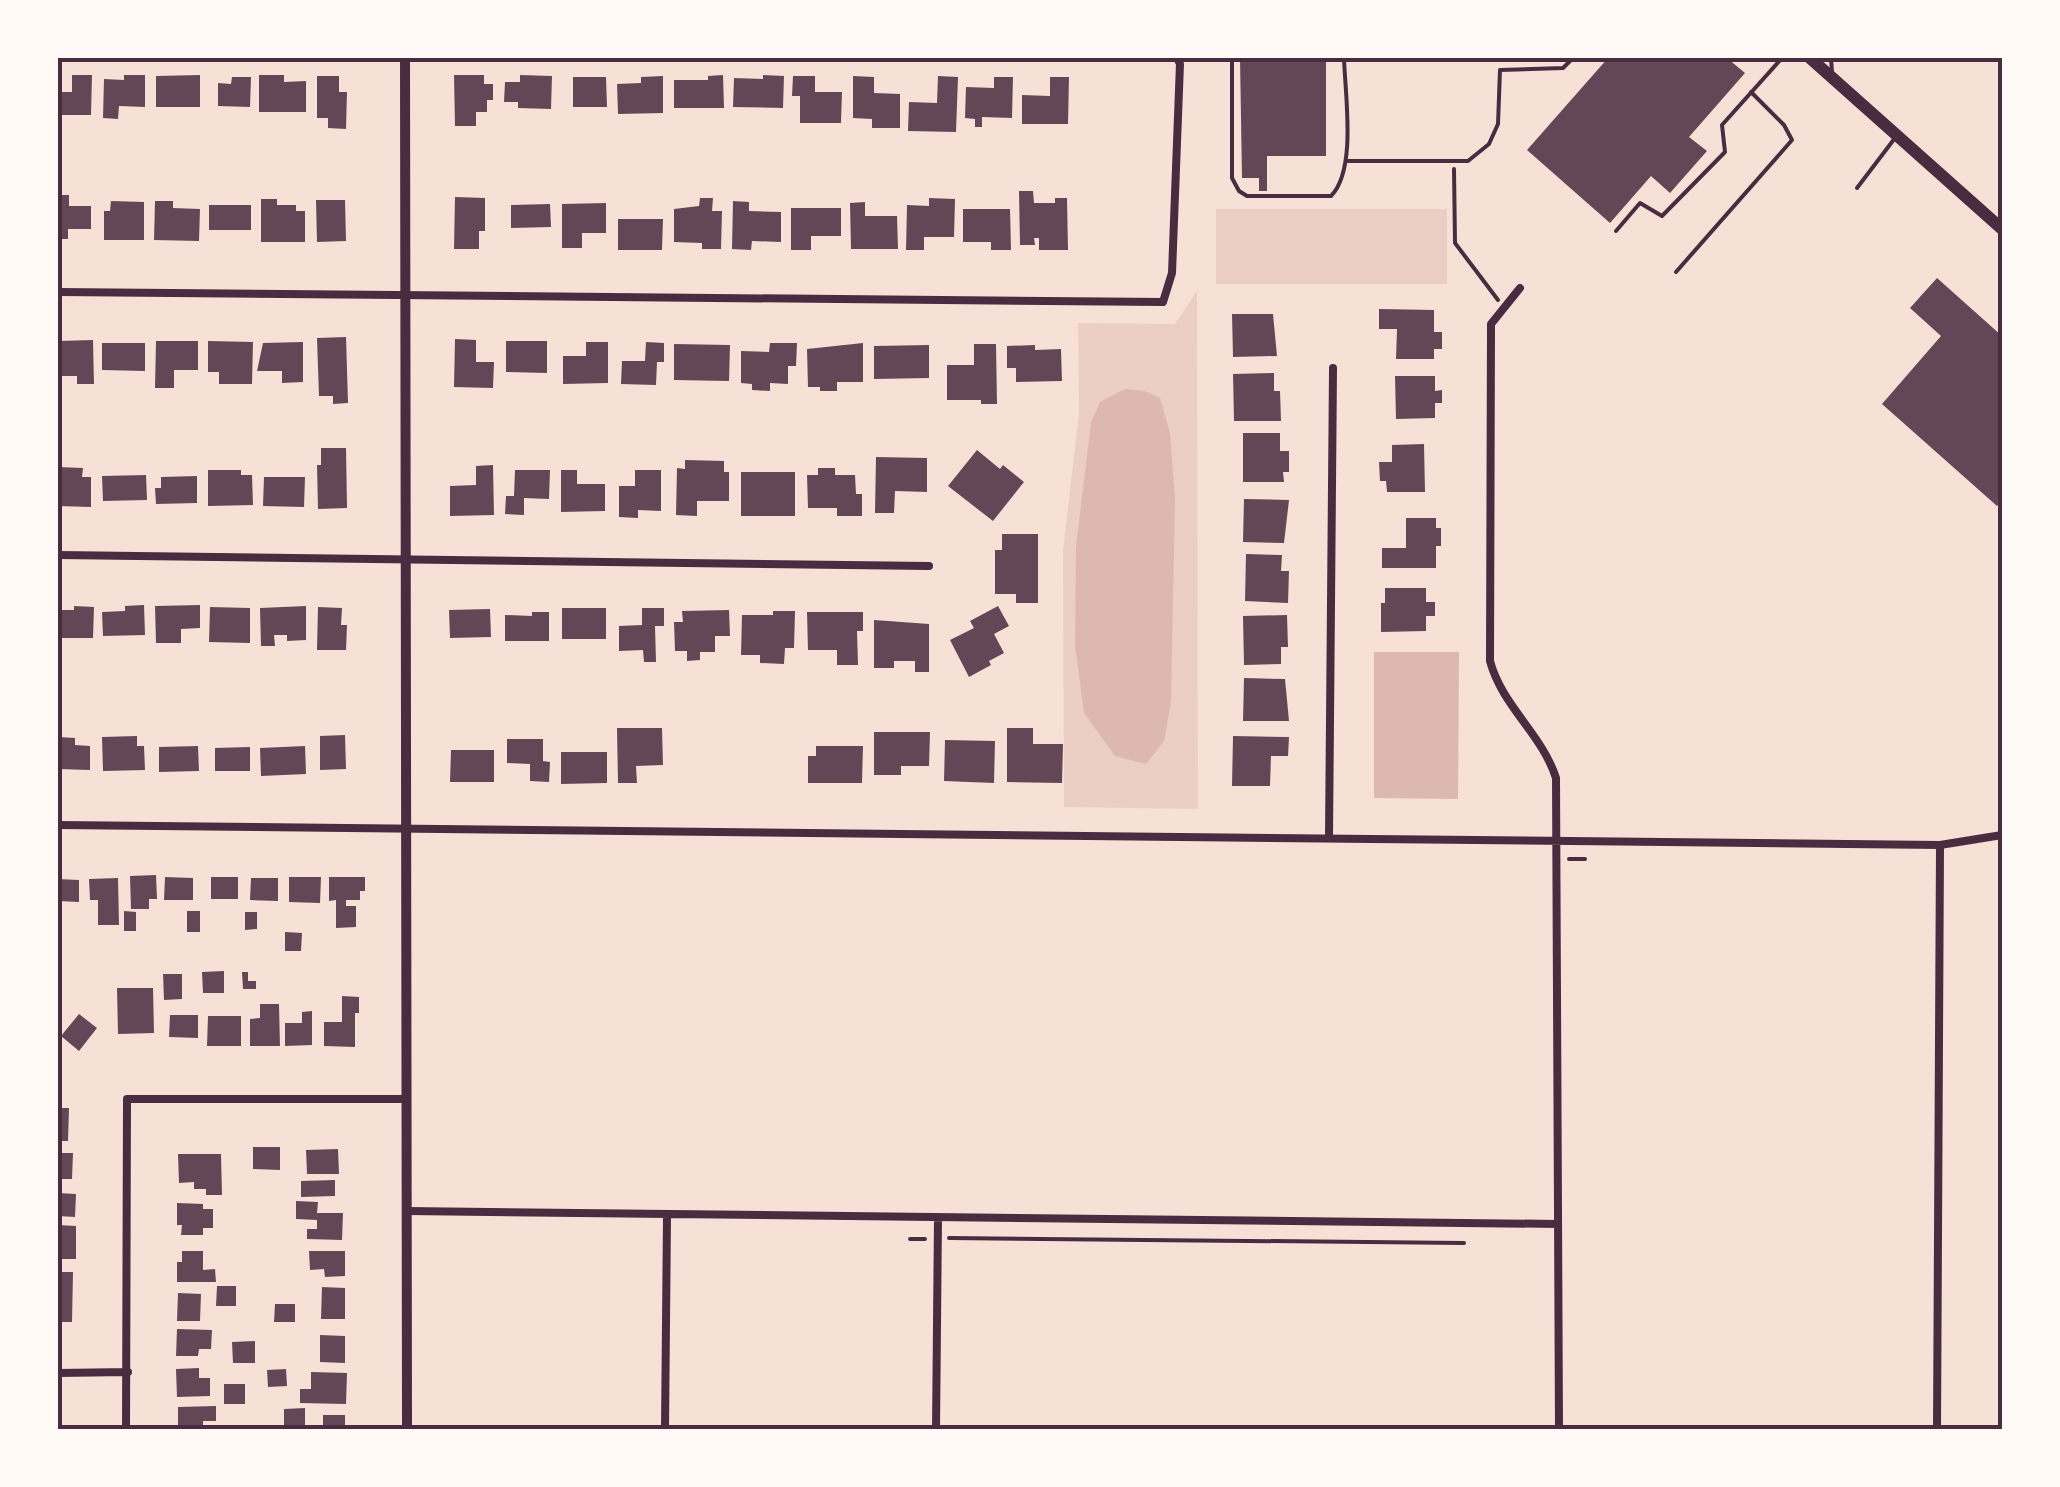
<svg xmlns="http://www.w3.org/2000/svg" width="2060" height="1487" font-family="Jost,sans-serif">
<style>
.green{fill:#ebcfc5}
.water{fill:#dcb8b0}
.building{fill:#644757}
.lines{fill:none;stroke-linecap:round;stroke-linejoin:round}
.path{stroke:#4a2c40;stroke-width:4}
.service{stroke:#4a2c40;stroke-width:4}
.minor{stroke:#4a2c40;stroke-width:8}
.tertiary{stroke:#4a2c40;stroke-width:10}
.primary{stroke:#4a2c40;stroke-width:12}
.neatline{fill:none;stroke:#4a2c40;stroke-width:4}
</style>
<rect width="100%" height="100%" fill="#f7e1d7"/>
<path class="green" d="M1216 209H1447V284H1216Z
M1197 291 1198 809 1064 807 1063 551 1079 413 1078 323 1175 324Z"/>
<path class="water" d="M1125 389 1145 391 1160 398 1170 433 1175 499 1171 701 1164 741 1146 764 1115 756 1084 713 1075 645 1076 547 1091 422 1100 402Z
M1374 652H1459L1458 799 1374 798Z"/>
<path class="building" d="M1240 58H1326V156H1267V191H1259V178H1242Z
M1608 58H1727L1745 73 1689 137 1707 151 1670 193 1651 176 1610 223 1527 150Z
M72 75H92L91 115H58V92H72Z
M124 75H145V107L119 106 118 119 103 118 104 79 124 80Z
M200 75V107H156V76Z
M259 75H284V82L306 81V112H259Z
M454 75H484V84H493V100H487V112H476V126H455Z
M520 75 552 76 551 109 518 108V102H504L505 82H520Z
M723 75 724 108H674V80H708V76Z
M763 75 784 76 783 108 733 107 734 78 763 79Z
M317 76H339V92H347L346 129 328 128V118H317Z
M663 76V113L618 114 617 84 641 83V77Z
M793 76H815V92H842L841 123H800V96H792Z
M853 76 874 77V93L900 94V128H872V119L853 118Z
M938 76 958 77 956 132 908 131 909 102 937 103Z
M232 77H251L250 107 218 106V83L231 84Z
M573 77H606L607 107H573Z
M994 77H1013L1012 118 982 117V127H975V119L965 118 966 87 994 88Z
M1050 77H1069L1068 124H1022V95L1050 96Z
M1019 191H1033L1034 203H1055V198H1067L1068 250H1039V238H1034L1035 245H1020Z
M58 195H69V206H91V229H68V239H58Z
M455 197 485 198V231H479V249H454Z
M700 198H713L712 211H722L721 249H702V243L674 242V209L699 206Z
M929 198 955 199 954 237H924V250H906L907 205 929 206Z
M261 199H277V205H296V211H305V242H261Z
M316 200H345L346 241 317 242Z
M111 201 144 202V240H104V211H110Z
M155 201H173V208L200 209 199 241 154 240Z
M733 201 749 202V211L781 212V242L752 241 751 250 732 249Z
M865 202V216H897L898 249H851L850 203Z
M606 203V233H582V248H562V204Z
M550 204 551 227 511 228V205Z
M209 205H251V230H209Z
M791 208H841V236H811V250H791Z
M963 209H1010L1011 250H991V242H963Z
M618 219H663L662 250H618Z
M1937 278 2002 336V500L1997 506 1882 404 1941 336 1910 308Z
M1379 309 1434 310V332H1442V349H1434V359H1396L1397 329H1379Z
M1232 314H1273L1277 356 1233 357Z
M346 337 348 403 333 404V396H319L317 338Z
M455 339 476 340V362H494L493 388 454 387Z
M93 340 94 384H77V376H61V371H58V341Z
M156 341H198V370H174V388H155Z
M208 341 253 342 252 384H219V372H208Z
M506 341H547V373L506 372Z
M303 342V382L282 383V371H257L263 343Z
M586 342H608V383L563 384V356H586Z
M646 342 664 343V362H657L656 385 621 384 622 361H645Z
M102 343H145V371L102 370Z
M770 343H797L796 366H788V384L770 383V391L752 390V384L741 383V351L769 352Z
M863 343V382H837V391H820V387H808L807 349Z
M674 344 730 345 729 381 674 380Z
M974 344H996L997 404H981V400H947V365H974Z
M929 345V378L874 379V346Z
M1035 345V350L1061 349 1062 381 1016 382V368H1007V346Z
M1274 373V391H1280L1281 421H1234L1233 374Z
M1395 376H1435V391L1442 390V403H1435V418L1396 419Z
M1243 433H1280V451H1289V472H1283L1284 482H1243Z
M1424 444 1425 492H1387L1386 481H1380L1379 462H1392V445Z
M321 448H346L347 508 318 509 317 465H321Z
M977 450 1000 469 1003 465 1024 482 993 521 948 486Z
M876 457 927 458V492L895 491 894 513H875Z
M685 460 724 461V472H729V501H697V516L676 515 677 468 685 469Z
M493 465 494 515 450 516V486L476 485V466Z
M58 467 83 468 82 477H91V507L58 506Z
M818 468H835V475H855L856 494H862V516H837V508H808L807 475H818Z
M208 470H241V475H252L253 505 208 506Z
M515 470H550L549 499 524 498V515L505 514 506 496H514Z
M561 470H577V484H605V511L561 512Z
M635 470H661V511L638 510V518L619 517V486H635Z
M741 472H795V516H741Z
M146 475 147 500 103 501 102 476Z
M197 476V503L156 504 155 488H161V477Z
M264 477H305L304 507 263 506Z
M1244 499 1289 500 1284 543 1243 542Z
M1406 518H1436V528H1441V546H1436V568H1382V548H1406Z
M1002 534H1038V603H1016V594H995V550H1002Z
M1246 554 1282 555 1281 571H1289L1288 603 1245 601Z
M1385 588H1426V602H1435V616H1426V631L1381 632V603H1385Z
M144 605 145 635 103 636 102 612 125 611V606Z
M200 605V628L181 629V643H156L155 606Z
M74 606 94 607 93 638H58V610H74Z
M306 606V640L287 641V635H274L275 646H261L260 608Z
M998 606 1009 626 994 634 1004 653 989 661 991 665 969 677 950 640 974 628 970 621Z
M210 607 250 608V643L209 642Z
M318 607 342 608 341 625H347L346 650H317Z
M562 608H606V639H562Z
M642 608H664V626H655L656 662H644L643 650 619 651V626L642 625Z
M490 609 491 637 450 638 449 610Z
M729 610 730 636H715V652H700V660L687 661V651H675L674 622H683L682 611Z
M773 611H795L794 648H785L784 664 760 663V655H741L742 615H773Z
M532 612H549V641H505V615L532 616Z
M807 612H863V631H857L858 665H837V650H808Z
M1287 615 1288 647H1281V664L1244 665 1243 616Z
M874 620 929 624V672H915V661H894V668H874Z
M1244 678 1285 679 1289 721H1243Z
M617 728H662L663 765 636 766 637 783H618Z
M1007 728H1033V744H1063L1062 783 1007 782Z
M874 732H930L929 766H901V775H874Z
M345 735 346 769 320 770V736Z
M137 736V746H144L145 770 103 771 102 737Z
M1233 736 1289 737 1288 756H1271L1270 786H1232Z
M58 737 75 738V745L90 746V770L58 769Z
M507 739H543V761L550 762 549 782 530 781V764L507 763Z
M945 740 995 741 994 783 944 781Z
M198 746 199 771 159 772V747Z
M305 746 306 774 261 776 260 748Z
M816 746H863L862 783H808V756H816Z
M250 747V771H215V748Z
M451 750H494V782H450Z
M561 752H607V783L561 784Z
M156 875 157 899H149V909H131L130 876Z
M165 877 193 878V900H164Z
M211 877H238V899H211Z
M289 877H321L320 903 289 902Z
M329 877H365V891H360V900H346V906H356V927L336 928V900L329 901Z
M118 878 119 925H98V900H90L89 879Z
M251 878H278V901L250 900Z
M58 879 79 880V902L58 901Z
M124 911 136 912V931H124Z
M187 911H200V932H187Z
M245 912H257V929L245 930Z
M285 932 302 933 301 951H285Z
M224 971V993H203L202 972Z
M242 972H248V981H256V989H243Z
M163 974H182V999L164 1000Z
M117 988H153L154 1033 118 1034Z
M342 996 359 997V1013H355V1047L324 1046V1022H342Z
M260 1004H279L280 1046H250V1019L260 1018Z
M312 1011V1045L285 1046V1023H302V1012Z
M79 1014 97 1028 79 1051 61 1036Z
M170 1015H198V1038L169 1037Z
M208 1016H241V1046H207Z
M58 1108H69L68 1141H58Z
M253 1147H280V1170L253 1169Z
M338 1149 339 1174H307L306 1150Z
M58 1153H73L72 1179H58Z
M178 1154H221L222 1195H206V1189H194V1182L179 1183Z
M335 1180V1196L301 1197V1181Z
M58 1193 76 1194 75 1217 58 1216Z
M296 1201 318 1202 317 1213H343L342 1240 307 1239V1229H317V1220L296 1219Z
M177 1203 203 1204V1209H213V1228H203V1235H181L182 1225H177Z
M58 1225 76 1226V1259H58Z
M182 1251H203V1270L215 1269 216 1282H177V1262H182Z
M309 1251H345V1276L325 1277 324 1269 310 1270Z
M58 1272H73L72 1322H58Z
M217 1286H236V1306H216Z
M322 1287 345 1288V1319H321Z
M178 1293 201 1294 200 1321H177Z
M275 1304H295V1322H274Z
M177 1329 212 1330 211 1349H199L198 1356H176Z
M320 1335 345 1336V1363L320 1362Z
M255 1341V1363H233L232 1342Z
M199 1368V1378H210V1396L177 1397 176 1369Z
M286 1369 287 1386 268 1387 267 1370Z
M311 1372 347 1373 346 1404 300 1403V1389H311Z
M224 1384H245V1404H224Z
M216 1406V1421H203V1430H178V1407Z
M305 1408V1426H284V1409Z
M323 1415H345V1430H310V1425H323Z"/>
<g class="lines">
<path class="path" d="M1454 169 1455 243 1498 300
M1569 859H1585
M949 1238 1464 1243
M910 1239H925"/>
<path class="service" d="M1232 58V178L1239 191 1247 196H1331C1357 170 1345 94 1344 58
M1831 58 1832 72
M1348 161H1468L1489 144 1498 124 1500 70 1563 68 1573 58
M1857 188 1895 138
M1616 231 1640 203 1662 216 1725 152 1722 125 1782 58
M1676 272 1792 140 1784 125 1751 92"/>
<path class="minor" d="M1520 288 1491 324 1490 661C1502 706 1542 734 1556 778L1559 1430
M58 292 1163 302 1172 273 1180 64 1177 58
M58 555 929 566
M58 825 1940 845 2002 835
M1329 837 1333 368
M407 1211 1558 1224
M58 1373 128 1372
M126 1430 127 1099H407
M665 1430 667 1216
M936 1430 938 1218
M1937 1430 1940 845"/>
<path class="tertiary" d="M405 58 407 1430"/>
<path class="primary" d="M1810 58 2002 229"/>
</g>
<rect width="2060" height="1487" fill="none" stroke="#fffaf5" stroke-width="120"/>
<rect x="60" y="60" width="1940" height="1367" class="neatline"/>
</svg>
